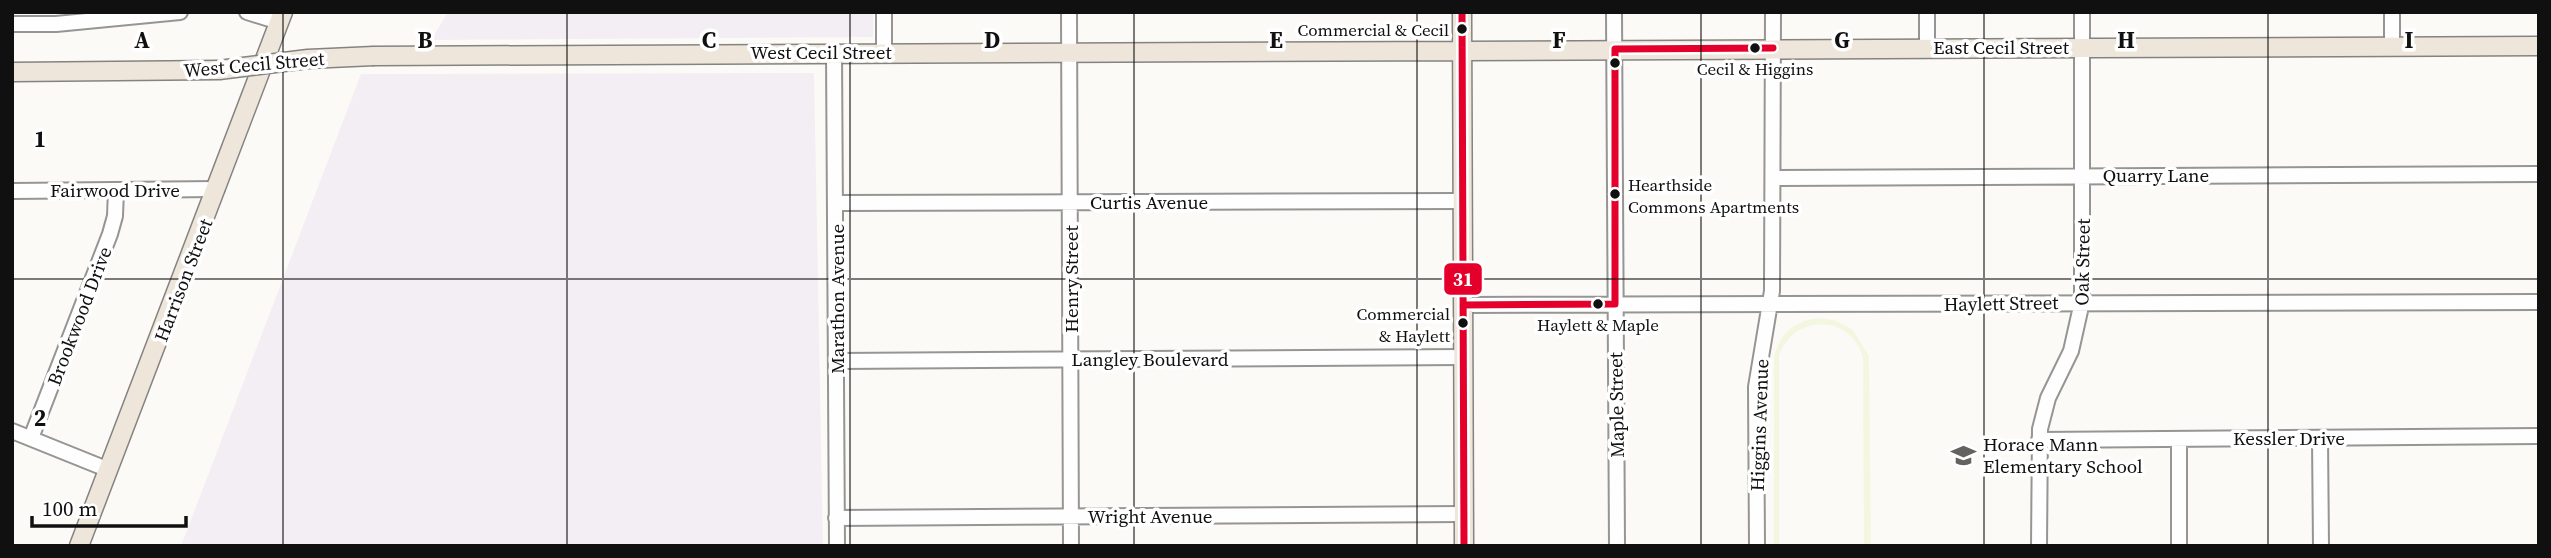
<svg xmlns="http://www.w3.org/2000/svg" width="2551" height="558" font-family="'Source Serif 4',serif">
<style>
.industrial{fill:#f3eef3}
.pitch{fill:#f3f7df}
.lines{fill:none;stroke-linecap:round;stroke-linejoin:round}
.minor-casing{stroke:#969594;stroke-width:18}
.major-casing{stroke:#848381;stroke-width:21}
.minor{stroke:#fffefe;stroke-width:14}
.major{stroke:#eee6da;stroke-width:18}
.major-bridge-casing{stroke:#848381;stroke-width:21;stroke-linecap:butt}
.major-bridge{stroke:#eee6da;stroke-width:18}
.bus-1-casing{stroke:#fff;stroke-width:12}
.bus-1{stroke:#e4002b;stroke-width:7}
.grid{fill:none;stroke:#101010;stroke-width:2;stroke-opacity:0.55}
.bus-dot{fill:#101010;stroke:#fff;stroke-width:2.5}
.labels{text-anchor:middle;stroke-width:7;stroke-linejoin:round;paint-order:stroke}
.bus-label{font-size:17px;fill:#101010;stroke:#fff;text-anchor:end}
.street-label{font-size:19px;fill:#101010;stroke:#fff}
.poi-label{font-size:19px;fill:#101010;stroke:#fff;text-anchor:start}
.grid-label{font-size:23px;text-anchor:middle;font-weight:bold;fill:#101010;stroke:#fff;stroke-width:7;stroke-linejoin:round;paint-order:stroke}
.line-badge{stroke:#fff;stroke-width:2.5}
.badge-label{font-size:19px;text-anchor:middle;font-weight:bold;fill:#fff}
</style>
<rect width="100%" height="100%" fill="#fcfaf7"/>
<path class="industrial" d="M448 12H873V37L431 40Z
M814 73 823 546H181L361 74Z"/>
<path class="pitch" d="M1818 318 1834 320 1852 329 1869 356 1871 546H1864L1863 358C1851 313 1793 314 1779 356V546H1774V357C1780 333 1794 321 1818 318Z"/>
<g class="lines">
<defs>
<path id="minor" d="M247 12 279 22
M884 12V52
M1069 12 1071 546
M1614 12 1617 546
M1927 12V47
M2392 12V45
M12 24H56L180 12
M834 52 837 546
M1773 178 2539 174
M12 191 217 189
M836 203 1462 201
M1463 305 2539 302
M838 361 1463 357
M12 431 109 470
M31 438 110 234 115 216 116 190
M2320 438 2321 546
M2179 439V546
M2039 440 2539 436
M836 518 1464 514
M1757 546 1756 387 1772 291 1773 12
M2039 546 2040 429 2048 398 2071 351 2082 302V12"/>
<path id="major" d="M1462 12 1464 546
M374 56 2539 46
M12 72 219 70
M79 546 283 12"/>
</defs>
<use href="#minor" class="minor-casing"/>
<use href="#major" class="major-casing"/>
<use href="#minor" class="minor"/>
<use href="#major" class="major"/>
<defs>
<path id="major-bridge" d="M219 70 308 59 374 56"/>
</defs>
<use href="#major-bridge" class="major-bridge-casing"/>
<use href="#major-bridge" class="major-bridge"/>
<defs>
<path id="bus-1" d="M1462 12 1464 546
M1615 49V304
M1615 49 1773 48
M1463 305 1615 304"/>
</defs>
<use href="#bus-1" class="bus-1-casing"/>
<use href="#bus-1" class="bus-1"/>
</g>
<path class="grid" d="M283 12V546M567 12V546M850 12V546M1134 12V546M1417 12V546M1701 12V546M1984 12V546M2268 12V546M12 279H2539"/>
<defs>
<symbol id="school-bare" viewBox="-9 -9 18 18"><path d="M0-5L7-2L0 1L-7-2ZM-4 1L0 2.5L4 1V4Q0 6-4 4Z" fill="#636261" stroke="#fff" stroke-width="2.5" paint-order="stroke"/></symbol>
</defs>
<g fill-rule="evenodd">
<use href="#school-bare" x="1946" y="438" width="35" height="35"/>
</g>
<g class="bus-dot">
<circle cx="1462" cy="29" r="6"/>
<circle cx="1755" cy="48" r="6"/>
<circle cx="1615" cy="63" r="6"/>
<circle cx="1615" cy="194" r="6"/>
<circle cx="1598" cy="304" r="6"/>
<circle cx="1463" cy="323" r="6"/>
</g>
<g class="labels">
<g class="bus-label">
<text x="1449" y="36">Commercial &amp; Cecil</text>
<text x="1755" y="75" text-anchor="middle">Cecil &amp; Higgins</text>
<text x="1628" y="191" text-anchor="start">Hearthside<tspan x="1628" dy="22">Commons Apartments</tspan></text>
<text x="1450" y="320">Commercial<tspan x="1450" dy="22">&amp; Haylett</tspan></text>
<text x="1598" y="331" text-anchor="middle">Haylett &amp; Maple</text>
</g>
<g class="street-label">
<text x="2001" y="54">East Cecil Street</text>
<text x="821" y="59">West Cecil Street</text>
<text transform="translate(254 64) rotate(-5)" y="7">West Cecil Street</text>
<text x="2156" y="182">Quarry Lane</text>
<text x="115" y="197">Fairwood Drive</text>
<text x="1149" y="209">Curtis Avenue</text>
<text transform="translate(2082 262) rotate(-89)" y="7">Oak Street</text>
<text transform="translate(1071 279) rotate(-90)" y="7">Henry Street</text>
<text transform="translate(183 280) rotate(-69)" y="7">Harrison Street</text>
<text transform="translate(837 299) rotate(-90)" y="7">Marathon Avenue</text>
<text transform="translate(2001 303) rotate(-1)" y="7">Haylett Street</text>
<text transform="translate(79 316) rotate(-69)" y="7">Brookwood Drive</text>
<text x="1150" y="366">Langley Boulevard</text>
<text transform="translate(1616 405) rotate(-91)" y="7">Maple Street</text>
<text transform="translate(1759 425) rotate(-88)" y="7">Higgins Avenue</text>
<text x="2289" y="445">Kessler Drive</text>
<text x="1150" y="523">Wright Avenue</text>
</g>
<g class="poi-label">
<text x="1983" y="451">Horace Mann<tspan x="1983" dy="22">Elementary School</tspan></text>
</g>
</g>
<g class="grid-label">
<text x="142" y="48">A</text>
<text x="425" y="48">B</text>
<text x="709" y="48">C</text>
<text x="992" y="48">D</text>
<text x="1276" y="48">E</text>
<text x="1559" y="48">F</text>
<text x="1842" y="48">G</text>
<text x="2126" y="48">H</text>
<text x="2409" y="48">I</text>
<text x="40" y="147">1</text>
<text x="40" y="426">2</text>
</g>
<rect class="line-badge" x="1443" y="262" width="40" height="34" rx="7" fill="#e4002b"/>
<g class="badge-label">
<text x="1463" y="286">31</text>
</g>
<rect width="2551" height="558" fill="none" stroke="#101010" stroke-width="28"/>
<path d="M32 516v10h154v-10" fill="none" stroke="#101010" stroke-width="3.5"/>
<text x="42" y="516" font-size="21" fill="#101010" stroke="#ffffff" stroke-width="5" paint-order="stroke">100 m</text>
</svg>
